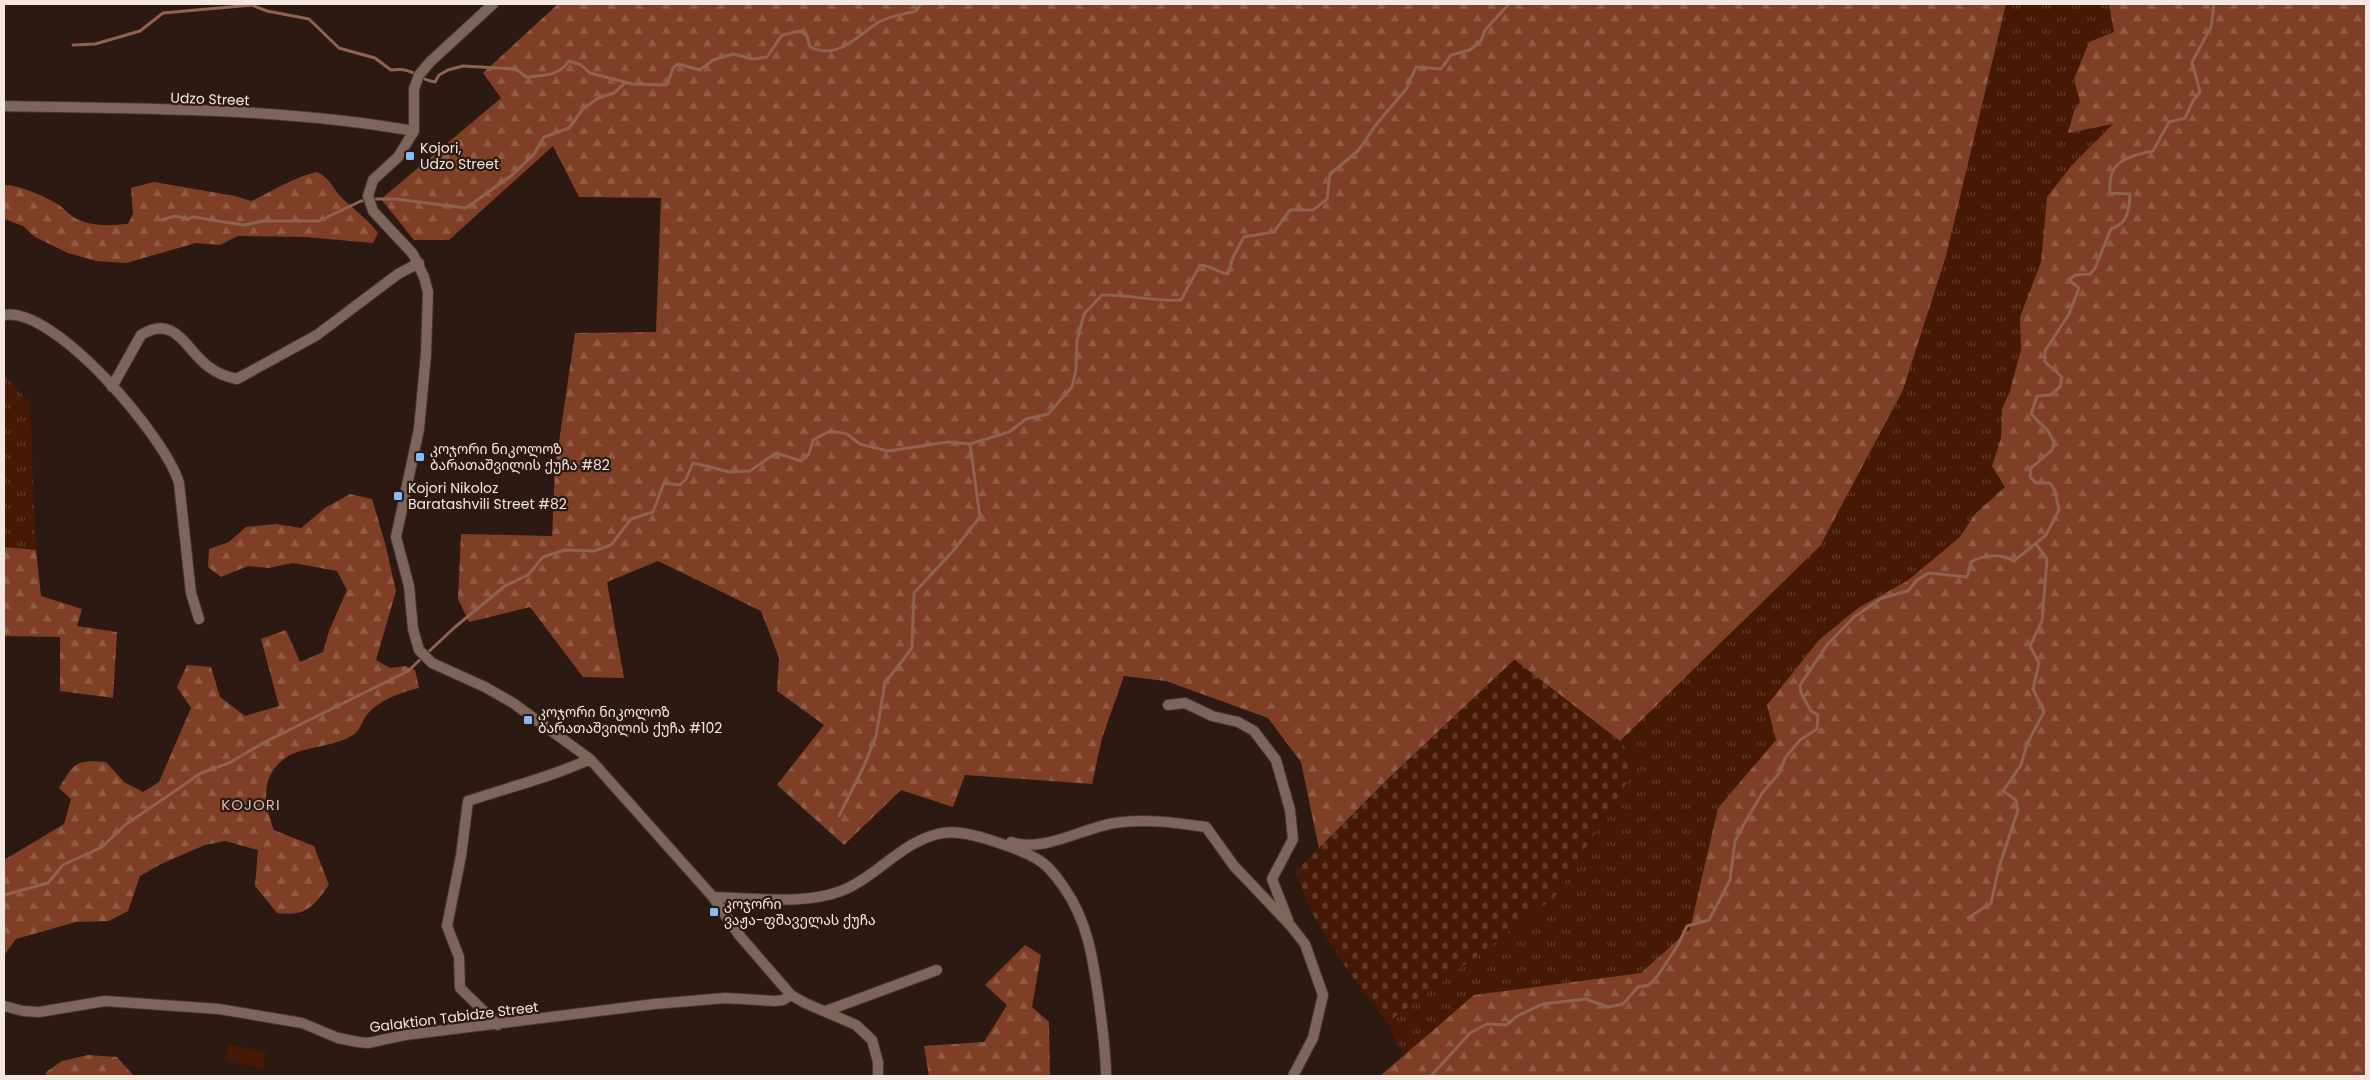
<svg xmlns="http://www.w3.org/2000/svg" width="2370" height="1080" font-family="Poppins,'Noto Sans Georgian',sans-serif">
<style>
.grass{fill:url(#grass-tufts)}
.forest{fill:url(#forest-firs)}
.cemetery{fill:url(#cemetery-stones)}
.garden{fill:#461906}
.lines{fill:none;stroke-linecap:round;stroke-linejoin:round}
.stream{stroke:#91624f;stroke-width:3}
.street-casing{stroke:#453632;stroke-width:12}
.street{stroke:#7e655c;stroke-width:10}
.poi-dot{fill:#82bcfa;stroke:#2c1911;stroke-width:2}
.labels{text-anchor:middle;stroke-width:4.5;stroke-linejoin:round;paint-order:stroke}
.street-label{font-size:14px;fill:#f4e6e0;stroke:#2c1911}
.poi-label{font-size:14px;fill:#f4e6e0;stroke:#2c1911;text-anchor:start}
.neighbourhood-label{font-size:15px;letter-spacing:1px;fill:#d7bcb2;stroke:#2c1911}
</style>
<defs>
<pattern id="grass-tufts" width="24" height="20" patternUnits="userSpaceOnUse" patternTransform="scale(1.25)"><rect width="24" height="20" fill="#461906"/><path d="M3 7l-1-3M5 7V3M7 7l1-3M15 17l-1-3M17 17v-4M19 17l1-3" fill="none" stroke="#613a2a"/></pattern>
<pattern id="forest-firs" width="22" height="20" patternUnits="userSpaceOnUse" patternTransform="scale(1.25)"><rect width="22" height="20" fill="#7f3f27"/><path d="M5 1l3.5 6h-7zM16 11l3.5 6h-7z" fill="#925b46"/></pattern>
<pattern id="cemetery-stones" width="16" height="16" patternUnits="userSpaceOnUse" patternTransform="scale(1.25)"><rect width="16" height="16" fill="#461906"/><path d="M2 7V4a2 2 0 0 1 4 0v3zM10 15v-3a2 2 0 0 1 4 0v3z" fill="#613a2a"/></pattern>
</defs>
<rect width="100%" height="100%" fill="#2c1911"/>
<path class="grass" d="M2006 4H2109L2114 32 2089 42 2074 79 2080 102 2074 111 2069 132 2114 123 2072 165 2047 197 2041 262 2020 317 2021 349 2010 391 2002 409 2001 438 1992 466 2005 487 1975 514 1960 537 1936 557 1907 581 1858 608 1819 640 1768 704 1776 740 1718 808 1690 929 1641 973 1474 995 1404 1056 1387 1023 1554 898 1638 765 1620 741 1820 546 1903 390 1946 256Z
M4 375 30 403 36 550 4 547Z"/>
<path class="forest" d="M558 4H2006L1946 256 1903 390 1820 546 1620 741 1514 660 1390 777 1319 849 1301 762 1268 718 1166 681 1124 676 1102 738 1092 784 965 775 953 807 901 790 844 845 777 785 824 725 777 691 779 658 761 611 658 561 607 582 624 678 583 677 530 607 469 622 458 599 461 534 552 536 555 469 575 333 656 332 661 198 579 197 553 146 449 240H414L381 199 501 98 483 73Z
M2109 4H2366V1076H1380L1474 995 1641 973 1690 929 1718 808 1776 740 1767 705 1819 640 1858 608 1907 581 1936 557 1960 537 1975 514 2005 487 1992 466 2001 438 2002 409 2010 391 2021 349 2020 317 2041 262 2047 197 2072 165 2113 124 2068 133 2074 111 2080 102 2074 79 2089 42 2114 32Z
M317 172C331 179 331 186 341 197 353 209 367 218 378 233L373 243 306 237 238 236 220 245 196 243 126 263 96 261 68 253 35 237 23 226 4 219V185C17 184 47 197 59 205 65 209 70 216 77 219 93 227 111 225 128 224L133 214 131 188 154 182 235 196 251 201C274 191 293 177 317 172Z
M350 494 372 499 385 543 396 591 376 660 390 668 405 666 415 670 419 688C401 692 377 701 366 716 362 722 359 732 353 735 334 747 304 747 288 756 260 774 263 802 274 830L314 846 329 885C312 908 307 916 277 913L255 886 258 850 225 841 205 845 161 864 140 876 128 911 109 921 76 922 16 939 4 955V860L64 824 71 799 59 788C74 763 76 759 106 762L124 782 143 792 159 782 191 708 177 687 187 665 211 667 220 697 245 716 279 706 261 639 286 630 300 662 323 652 329 631 347 590 337 571 293 563 269 568 248 566 221 577 208 567 209 549 229 542 246 527 276 524 301 528 325 508Z
M4 547 36 550 41 596 82 609 77 626 117 632 113 698 60 691V637L4 636Z
M1025 945 1041 955 1032 1007 1049 1022 1050 1076H929L924 1046 984 1042 1007 1005 985 985Z
M88 1055 117 1057 134 1076H46V1072L62 1061Z"/>
<path class="cemetery" d="M1515 660 1620 741 1638 765 1554 898 1387 1023C1352 975 1312 928 1296 871L1390 777Z"/>
<path class="garden" d="M229 1044 266 1052 263 1069 226 1061Z"/>
<g class="lines">
<path class="stream" d="M73 45 95 44 140 31 163 13 252 5 267 11 309 19 339 48 375 58 391 70C415 67 416 79 435 82L439 75 448 70 463 66 516 69 526 77C544 75 558 77 569 61L581 65 590 73 632 84 667 85 673 68 678 64 700 70 713 60 733 54 753 59 767 57 782 35 800 31 807 36 810 47C839 61 857 35 879 22 889 16 904 14 916 11L921 4
M162 220 175 216 188 219 193 217 244 225 263 221H319L361 201 375 199H396L466 208 511 176 534 154 544 137 569 128 583 109 598 98 614 93 626 82
M839 816 864 766 876 736 885 683 912 648 914 593 953 551 980 517 970 444
M4 895 48 883 63 865 102 847 125 825 201 773 229 763 265 742 408 671 455 627 505 586 528 575 543 557 565 550 594 551 611 545 631 519 653 512 664 483 680 485 686 479 693 463 730 472 750 471 776 453 801 461 809 454 813 440 830 431 847 434 860 444 888 451 948 442 970 444 1009 432 1026 419 1048 414 1072 387 1076 370 1077 341 1084 314 1102 295C1129 294 1154 302 1181 300L1200 265C1211 266 1218 272 1228 274L1233 257 1244 237 1274 232 1290 210H1313L1327 199 1330 174 1358 151 1375 126 1407 88 1416 67 1441 69 1451 55 1470 50 1481 41 1485 30 1509 4
M1968 918 1991 903 1999 867 2018 810 2016 800 2003 791 2021 765 2027 744 2044 712 2033 689 2039 663 2030 646 2042 621 2047 559 2036 544
M1431 1076 1470 1033 1487 1024 1506 1025 1519 1015 1543 1004 1586 999 1608 1007 1623 1004 1638 987 1649 985 1659 974 1678 945 1687 926 1709 920 1730 880 1735 841 1748 817 1763 792 1780 772 1785 758 1800 740 1817 729 1818 715 1811 711 1801 693 1800 685 1827 645 1854 617 1882 598 1908 591 1917 580 1929 573 1967 577 1971 562C1984 554 2001 554 2014 561L2046 535 2059 510 2055 491 2050 483H2036L2030 477 2031 468 2051 451 2055 444 2048 431 2031 414 2037 396 2050 395 2060 387 2062 377 2045 362V351L2069 314 2079 288 2069 280 2075 275 2090 274 2095 268 2111 229C2128 223 2129 211 2130 194L2110 193C2107 161 2126 157 2153 151L2169 122 2185 118 2193 101 2200 92 2192 62 2211 27 2214 4"/>
<defs>
<path id="street" d="M493 4 430 62 419 75 414 89V131L398 157 373 180 368 196 373 211 413 254 424 277 428 292 426 354 419 429 396 537 409 586 413 629 419 650 432 663 485 687 513 703 590 759 713 897 739 935 791 995 805 1003 856 1025 872 1040 878 1062V1076
M4 106C140 109 279 107 414 131
M4 315C55 306 166 438 179 483L191 593 199 619
M112 387 141 335C176 313 186 351 209 367 218 374 227 377 237 379L317 335 398 274 419 263
M1168 705 1185 703 1212 716 1238 722 1254 731 1276 760 1290 810 1293 839 1272 879 1288 920
M1011 842C1044 853 1082 828 1115 823 1145 818 1176 823 1206 827L1234 866 1290 925 1305 944 1323 995 1313 1038 1293 1076
M713 897C753 898 805 905 841 891 877 877 904 839 943 833 961 830 985 838 1002 844 1014 848 1027 853 1037 859 1048 865 1056 876 1063 886 1088 921 1093 959 1099 1001 1102 1026 1106 1051 1106 1076
M4 1006 23 1011 39 1012 105 1001 219 1009 302 1023 338 1038 358 1042 368 1043 405 1035 655 1004 725 998 775 1001 783 1000 791 995
M826 1011 937 970
M498 1025 460 988 459 957 447 926 461 856 468 801C509 787 552 777 590 759"/>
</defs>
<use href="#street" class="street-casing"/>
<use href="#street" class="street"/>
</g>
<g class="poi-dot">
<rect x="405" y="151" width="10" height="10" rx="2.5"/>
<rect x="415" y="452" width="10" height="10" rx="2.5"/>
<rect x="393" y="491" width="10" height="10" rx="2.5"/>
<rect x="523" y="715" width="10" height="10" rx="2.5"/>
<rect x="709" y="907" width="10" height="10" rx="2.5"/>
</g>
<g class="labels">
<g class="street-label">
<text transform="translate(210 99) rotate(2)" y="5">Udzo Street</text>
<text transform="translate(454 1017) rotate(-7)" y="5">Galaktion Tabidze Street</text>
</g>
<g class="poi-label">
<text x="420" y="153">Kojori,<tspan x="420" dy="16">Udzo Street</tspan></text>
<text x="430" y="454">კოჯორი ნიკოლოზ<tspan x="430" dy="16">ბარათაშვილის ქუჩა #82</tspan></text>
<text x="408" y="493">Kojori Nikoloz<tspan x="408" dy="16">Baratashvili Street #82</tspan></text>
<text x="538" y="717">კოჯორი ნიკოლოზ<tspan x="538" dy="16">ბარათაშვილის ქუჩა #102</tspan></text>
<text x="724" y="909">კოჯორი<tspan x="724" dy="16">ვაჟა-ფშაველას ქუჩა</tspan></text>
</g>
<g class="neighbourhood-label">
<text x="251" y="810">KOJORI</text>
</g>
</g>
<rect width="2370" height="1080" fill="none" stroke="#f4e6e0" stroke-width="10"/>
</svg>
